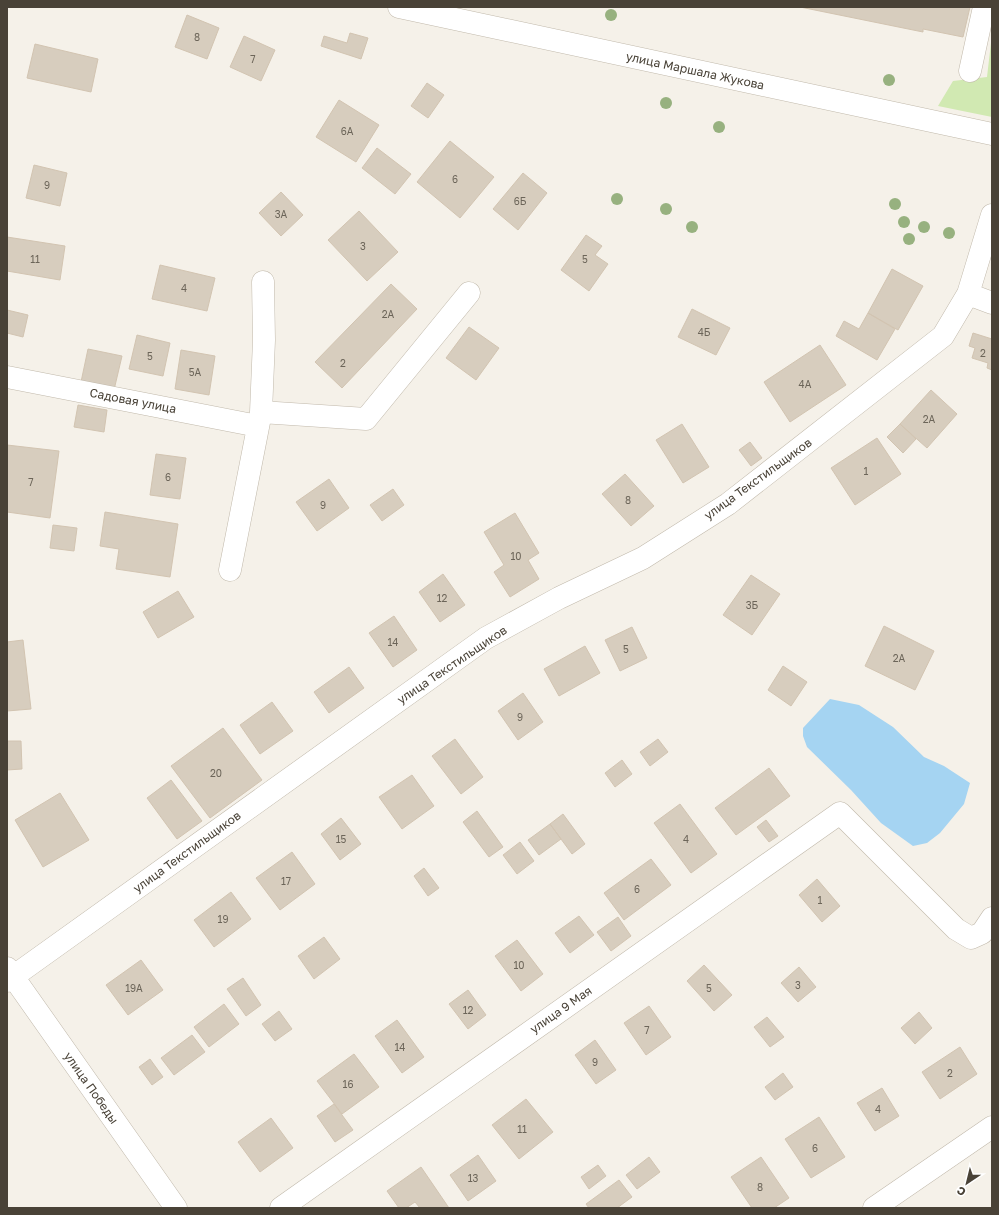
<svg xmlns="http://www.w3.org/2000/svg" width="999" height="1215" font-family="'Golos Text',sans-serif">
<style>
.green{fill:#d1e9b2}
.water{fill:#a5d4f2}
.building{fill:#d7cdbe;stroke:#d2c4b1}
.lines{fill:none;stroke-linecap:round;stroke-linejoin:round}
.minor-casing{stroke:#c1b9ab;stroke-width:23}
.minor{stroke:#fff;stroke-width:22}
.tree{fill:#97b17f}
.labels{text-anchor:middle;stroke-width:4;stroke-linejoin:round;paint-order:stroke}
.number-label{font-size:10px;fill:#6c6559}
.street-label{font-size:12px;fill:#494237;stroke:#fff}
</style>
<rect width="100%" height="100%" fill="#f5f1e9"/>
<path class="green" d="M992 34V117L938 106 953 81 987 77Z"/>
<path class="water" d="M830 699 859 705 893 727 924 757 944 766 970 783 964 804 940 833 927 843 913 846 881 823 851 790 807 747 803 736V728Z"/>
<path class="building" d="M800 7H970L963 37 923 29V32Z
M187 15 219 28 207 59 175 47Z
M350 33 368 38 361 59 321 46 324 36 347 43Z
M244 36 275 50 261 81 230 67Z
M35 44 98 59 91 92 27 78Z
M427 83 444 95 428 118 411 106Z
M339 100 379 125 356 162 316 137Z
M450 141 494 177 460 218 417 182Z
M377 148 411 174 395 194 362 168Z
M34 165 67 173 60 206 26 198Z
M523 173 547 193 518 230 493 209Z
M281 192 303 215 281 236 259 213Z
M359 211 398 252 367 281 328 240Z
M586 235 602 246 595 255 608 264 589 291 561 270Z
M7 237 65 246 60 280 7 271Z
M160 265 215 278 207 311 152 299Z
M892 269 923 286 898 330 868 313Z
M391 284 417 309 342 388 315 362Z
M692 309 730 328 716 355 678 337Z
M7 310 28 315 23 337 7 333Z
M868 313 895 329 877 360 836 336 844 321 859 329Z
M469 327 499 348 476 380 446 358Z
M973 333 992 339V370L987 368 988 363 972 358 975 348 969 346Z
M137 335 170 343 163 376 129 369Z
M820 345 846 385 790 422 764 382Z
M88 349 122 356 114 390 81 382Z
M181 350 215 356 209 395 175 389Z
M931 390 957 414 927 448 900 424Z
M78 405 107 410 104 432 74 427Z
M682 424 709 467 683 483 656 440Z
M900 424 916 439 903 453 887 437Z
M877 438 901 474 855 505 831 468Z
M750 442 762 458 751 466 739 450Z
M7 445 59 451 50 518 7 512Z
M156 454 186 458 180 499 150 495Z
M625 474 654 506 631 526 602 494Z
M329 479 349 508 317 531 296 502Z
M393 489 404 505 382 521 370 505Z
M105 512 178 524 170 577 116 569 119 549 100 546Z
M515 513 539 553 528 560 539 579 510 597 494 572 504 565 484 532Z
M53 525 77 528 74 551 50 548Z
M443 574 465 605 440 622 419 592Z
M751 575 780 594 752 635 723 615Z
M178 591 194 617 158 638 143 612Z
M394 616 417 650 393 667 369 633Z
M884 626 934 651 915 690 865 666Z
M632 627 647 658 620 671 605 640Z
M23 640 31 709 7 711V642Z
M585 646 600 673 559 696 544 669Z
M783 666 807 682 791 706 768 690Z
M349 667 364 688 329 713 314 692Z
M523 693 543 722 518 740 498 711Z
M272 702 293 731 260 754 240 725Z
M223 728 262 780 210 818 171 766Z
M455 739 483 777 461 794 432 756Z
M658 739 668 752 650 766 640 752Z
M7 741H21L22 769 7 770Z
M622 760 632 774 615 787 605 773Z
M769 768 790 796 736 835 715 808Z
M412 775 434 806 402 829 379 797Z
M171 780 202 821 177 839 147 798Z
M60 793 89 840 43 867 15 820Z
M680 804 717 854 691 873 654 823Z
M477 811 503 847 489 857 463 822Z
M563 814 585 844 572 854 550 824Z
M341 818 361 844 340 860 321 834Z
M766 820 778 836 769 842 757 827Z
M550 824 561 839 539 855 528 840Z
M520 842 534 861 517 874 503 855Z
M292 852 315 884 280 910 256 878Z
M651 859 671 885 624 920 604 893Z
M424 868 439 888 428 896 414 876Z
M817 879 840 906 822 922 799 895Z
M231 892 251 919 214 947 194 920Z
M579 916 594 935 570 953 555 933Z
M618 917 631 936 611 951 597 932Z
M324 937 340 959 314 979 298 956Z
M517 940 543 974 521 991 495 956Z
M141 960 163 990 128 1015 106 985Z
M704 965 732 995 714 1011 687 981Z
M799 967 816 987 798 1002 781 983Z
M243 978 261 1005 246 1016 227 989Z
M468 990 486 1015 468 1029 449 1004Z
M224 1004 239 1024 209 1047 194 1027Z
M649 1006 671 1037 646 1055 624 1023Z
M279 1011 292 1029 275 1041 262 1024Z
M919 1012 932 1028 915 1044 901 1028Z
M767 1017 784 1037 770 1047 754 1027Z
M397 1020 424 1057 402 1073 375 1036Z
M192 1035 205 1052 174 1075 161 1058Z
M595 1040 616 1070 596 1084 575 1055Z
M960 1047 977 1074 940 1099 922 1072Z
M354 1054 379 1087 342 1114 317 1081Z
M150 1059 163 1077 152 1085 139 1067Z
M783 1073 793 1087 775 1100 765 1087Z
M882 1088 899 1116 875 1131 857 1103Z
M526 1099 553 1132 519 1159 492 1125Z
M334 1104 353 1130 335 1142 317 1116Z
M819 1117 845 1157 811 1178 785 1139Z
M271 1118 293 1148 260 1172 238 1142Z
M478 1155 496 1181 468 1201 450 1175Z
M649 1157 660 1172 637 1189 626 1175Z
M761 1157 789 1198 774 1208H752L731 1177Z
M598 1165 606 1176 589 1189 581 1177Z
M421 1167 449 1208H420L415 1202 406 1208H399L387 1191Z
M619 1180 632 1197 617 1208H589L586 1204Z"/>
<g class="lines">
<defs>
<path id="minor" d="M399 7 992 134
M970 71 984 7
M968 294 992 303
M7 377 258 426
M261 412 366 419 469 293
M230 570 261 412 264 340 263 282
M7 968 176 1208
M7 981 486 638 559 598 643 558 728 504 943 336 968 294 992 215
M281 1208 840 813 956 929 971 938 982 933 992 918
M874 1208 992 1127"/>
</defs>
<use href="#minor" class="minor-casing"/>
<use href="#minor" class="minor"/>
</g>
<g class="tree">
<circle cx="611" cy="15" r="6"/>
<circle cx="889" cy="80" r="6"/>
<circle cx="666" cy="103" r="6"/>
<circle cx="719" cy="127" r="6"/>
<circle cx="617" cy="199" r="6"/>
<circle cx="895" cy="204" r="6"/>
<circle cx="666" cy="209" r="6"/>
<circle cx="904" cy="222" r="6"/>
<circle cx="692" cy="227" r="6"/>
<circle cx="924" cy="227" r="6"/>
<circle cx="949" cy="233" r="6"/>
<circle cx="909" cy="239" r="6"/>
</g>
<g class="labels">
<g class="number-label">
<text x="197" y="41">8</text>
<text x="253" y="63">7</text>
<text x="347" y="135">6А</text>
<text x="455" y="183">6</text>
<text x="47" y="189">9</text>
<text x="520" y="205">6Б</text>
<text x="281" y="218">3А</text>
<text x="363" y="250">3</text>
<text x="35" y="263">11</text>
<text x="585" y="263">5</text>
<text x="184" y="292">4</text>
<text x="388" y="318">2А</text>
<text x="704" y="336">4Б</text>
<text x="983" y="357">2</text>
<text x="150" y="360">5</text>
<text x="343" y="367">2</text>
<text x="195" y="376">5А</text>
<text x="805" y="388">4А</text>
<text x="929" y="423">2А</text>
<text x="866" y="475">1</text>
<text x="168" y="481">6</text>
<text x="31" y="486">7</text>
<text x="628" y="504">8</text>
<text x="323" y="509">9</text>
<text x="516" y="560">10</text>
<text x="442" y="602">12</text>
<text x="752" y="609">3Б</text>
<text x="393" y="646">14</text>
<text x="626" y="653">5</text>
<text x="899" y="662">2А</text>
<text x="520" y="721">9</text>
<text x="216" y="777">20</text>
<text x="341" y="843">15</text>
<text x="686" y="843">4</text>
<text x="286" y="885">17</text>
<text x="637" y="893">6</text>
<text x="820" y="904">1</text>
<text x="223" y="923">19</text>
<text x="519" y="969">10</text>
<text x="798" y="989">3</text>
<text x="134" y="992">19А</text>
<text x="709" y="992">5</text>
<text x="468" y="1014">12</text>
<text x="647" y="1034">7</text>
<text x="400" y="1051">14</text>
<text x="595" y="1066">9</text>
<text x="950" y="1077">2</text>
<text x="348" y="1088">16</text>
<text x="878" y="1113">4</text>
<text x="522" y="1133">11</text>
<text x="815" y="1152">6</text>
<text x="473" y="1182">13</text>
<text x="760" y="1191">8</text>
</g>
<g class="street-label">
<text transform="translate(695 71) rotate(12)" y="4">улица Маршала Жукова</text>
<text transform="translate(133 401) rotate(11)" y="4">Садовая улица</text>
<text transform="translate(758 479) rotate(-36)" y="4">улица Текстильщиков</text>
<text transform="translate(452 665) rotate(-34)" y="4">улица Текстильщиков</text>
<text transform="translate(187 852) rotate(-36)" y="4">улица Текстильщиков</text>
<text transform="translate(561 1010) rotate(-35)" y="4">улица 9 Мая</text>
<text transform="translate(91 1088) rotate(55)" y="4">улица Победы</text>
</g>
</g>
<rect width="999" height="1215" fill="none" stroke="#494237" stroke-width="16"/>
<g transform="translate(967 1183) rotate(215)" stroke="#ffffff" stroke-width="3" paint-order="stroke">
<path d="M0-3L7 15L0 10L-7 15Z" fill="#494237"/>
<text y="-6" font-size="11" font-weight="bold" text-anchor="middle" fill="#494237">С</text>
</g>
</svg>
